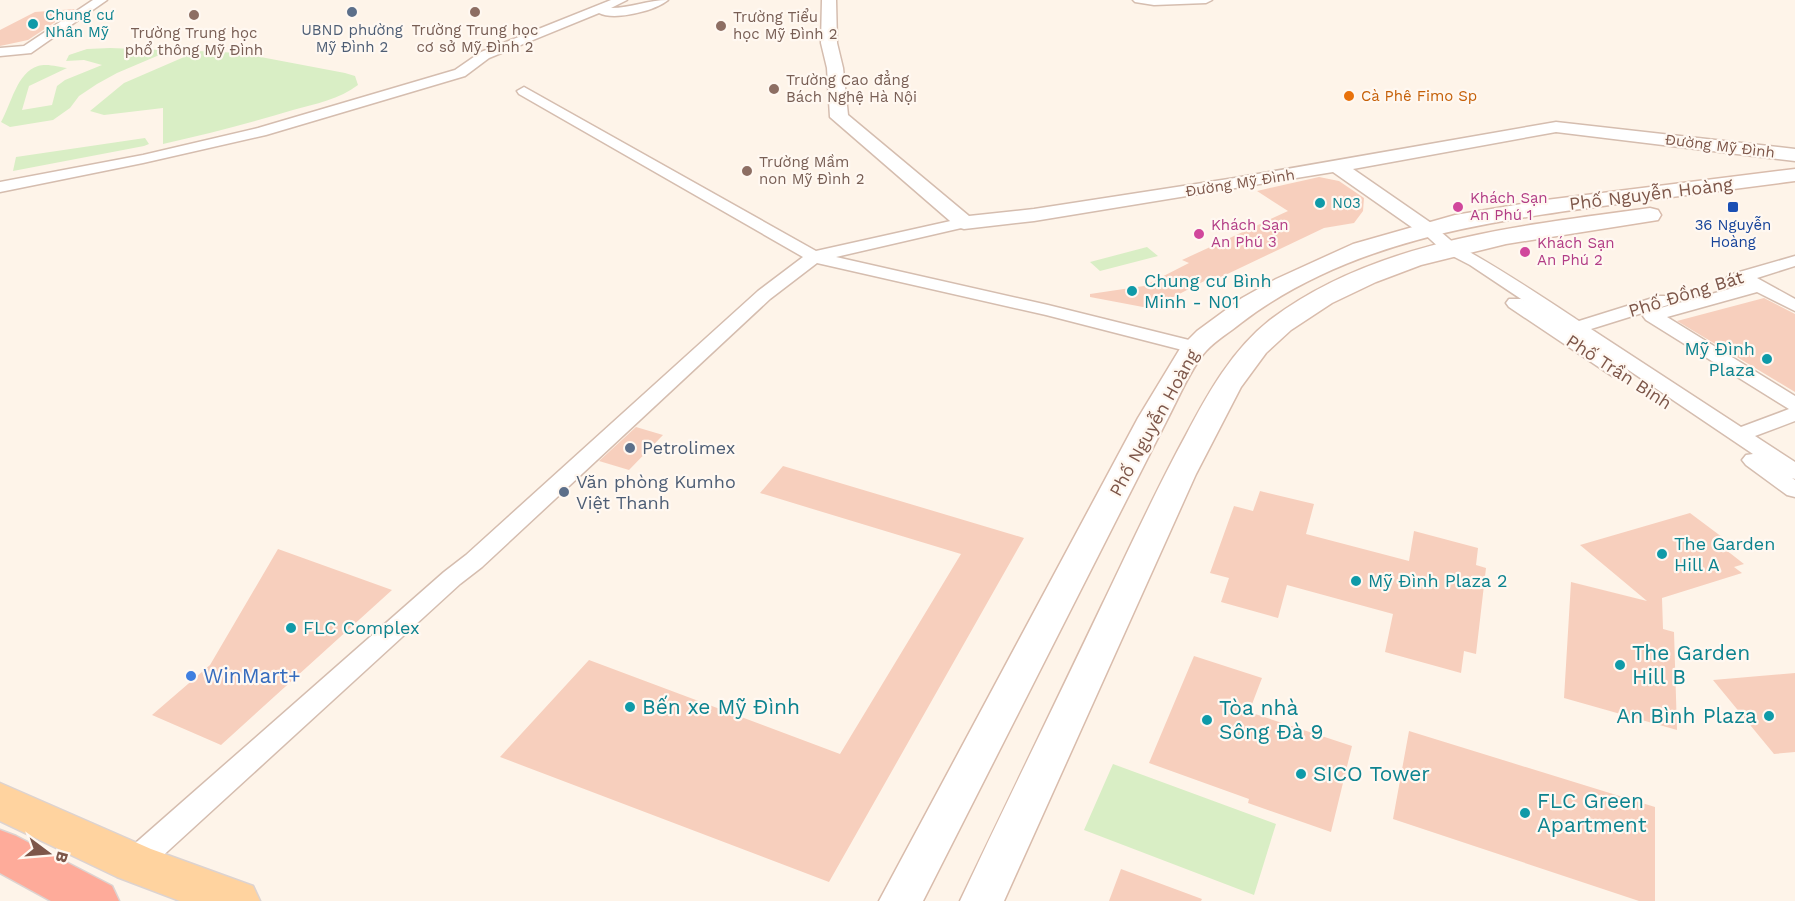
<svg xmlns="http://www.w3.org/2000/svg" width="1795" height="901" font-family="'Work Sans',sans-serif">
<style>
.green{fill:#d9eec5}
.building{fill:#f7cfbd}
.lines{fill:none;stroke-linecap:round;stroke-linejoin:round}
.minor-casing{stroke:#d5bdaf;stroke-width:3}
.tertiary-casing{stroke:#d5bdaf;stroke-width:3}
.secondary-casing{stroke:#d9bcac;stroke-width:3}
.primary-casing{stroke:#ddd3d0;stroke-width:3}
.motorway-casing{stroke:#ddd3d0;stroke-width:3}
.minor{fill:#fff;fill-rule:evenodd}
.tertiary{fill:#fff;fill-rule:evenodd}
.secondary{fill:#fff;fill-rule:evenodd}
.primary{fill:#ffd39f;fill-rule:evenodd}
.motorway{fill:#feab9a;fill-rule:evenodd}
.service-dot{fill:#5c6f8a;stroke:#fff8f1;stroke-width:2}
.education-dot{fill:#8d6e63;stroke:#fff8f1;stroke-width:2}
.culture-dot{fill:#0f9aa8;stroke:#fff8f1;stroke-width:2}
.food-dot{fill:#e8710a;stroke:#fff8f1;stroke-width:2}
.hotel-dot{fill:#d1479c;stroke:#fff8f1;stroke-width:2}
.transit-dot{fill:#1a4fb4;stroke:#fff8f1;stroke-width:2}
.shop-dot{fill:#3f7fe0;stroke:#fff8f1;stroke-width:2}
.labels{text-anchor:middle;stroke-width:4.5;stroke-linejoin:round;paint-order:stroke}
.far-culture-label{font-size:15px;fill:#0d838f;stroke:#fff8f1;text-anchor:start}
.far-education-label{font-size:15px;fill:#785e54;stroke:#fff8f1;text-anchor:start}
.far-service-label{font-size:15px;fill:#4e5e75;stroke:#fff8f1}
.far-food-label{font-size:15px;fill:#c56008;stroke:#fff8f1;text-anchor:start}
.far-street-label{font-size:15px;fill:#7d5649;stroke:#fff8f1}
.far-hotel-label{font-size:15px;fill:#b23c85;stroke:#fff8f1;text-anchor:start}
.far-transit-label{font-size:15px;fill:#164399;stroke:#fff8f1}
.street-label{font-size:18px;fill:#7d5649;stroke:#fff8f1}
.culture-label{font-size:18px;fill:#0d838f;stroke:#fff8f1;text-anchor:start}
.service-label{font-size:18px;fill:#4e5e75;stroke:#fff8f1;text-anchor:start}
.near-culture-label{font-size:21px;fill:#0d838f;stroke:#fff8f1;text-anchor:start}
.near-shop-label{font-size:21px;fill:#366cbe;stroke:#fff8f1;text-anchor:start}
</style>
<rect width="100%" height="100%" fill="#fef4e9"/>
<path class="green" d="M110 48 163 50 164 53 117 73 97 84 79 96 70 108 53 120 10 127 1 122C11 105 17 72 38 66 47 63 59 67 67 68L29 86 22 110 52 105 57 86 65 80 102 65 84 60 66 61 69 55 87 49Z
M198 51 240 53 345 73 355 76 358 85C340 99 315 104 293 110 250 123 207 134 163 144V108L104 115 90 111 124 83Z
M145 138 149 144 144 146 13 171 16 157Z
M1147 247 1158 256 1100 271 1090 262Z
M1113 764 1276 824 1254 895 1084 830Z"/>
<path class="building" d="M75 9 28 40 0 46V30L35 12Z
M1319 177 1339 181 1364 198 1363 211 1354 223 1324 228 1219 278 1214 276 1158 305 1143 307 1090 297V294L1144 286 1189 263 1182 260 1288 211 1257 191Z
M1764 298 1795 314V392L1677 321Z
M636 427 663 435 629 470 599 461Z
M783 466 1024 538 829 882 500 757 589 660 840 754 961 554 760 493Z
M1260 491 1314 504 1306 534 1409 561 1414 531 1478 548 1476 565 1486 568 1476 654 1464 651 1461 673 1385 652 1393 614 1287 585 1278 618 1221 602 1229 578 1210 573 1234 506 1253 511Z
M1690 513 1722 537 1712 539 1744 564 1734 567 1742 573 1662 598 1663 629 1674 632 1677 730 1564 698 1571 582 1647 601 1580 545Z
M278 549 392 590 221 745 152 715 210 665Z
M1194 656 1262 678 1249 712 1352 746 1331 832 1248 803 1249 799 1149 763Z
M1795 673V752L1774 754 1713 680Z
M1409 731 1655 807V901H1639L1393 819Z
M1121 869 1202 899 1201 901H1109Z"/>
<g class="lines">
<defs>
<path id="minor" d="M93 0H107L31 53 0 56V48L24 46Z
M611 0H627L611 8C631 8 648 0 668 0 655 11 614 21 599 13L489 58 465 76 266 135 143 163 0 192V182L143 155 258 128 455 70 481 52Z
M1133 0H1212L1206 3 1154 5 1135 2Z
M524 87 816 251 964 218 972 223 970 226 836 257 1048 305 1201 343 1203 347 1201 351 1194 353 1046 315 817 263 770 299 482 567 460 584 145 872 134 876 123 872 119 863 123 854 444 572 466 555 758 291 803 257 519 94 517 91Z
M1427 224C1439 227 1447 239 1457 245 1499 268 1538 294 1579 321L1659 296H1671L1674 300 1671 304 1591 329 1741 427 1789 409 1646 320 1643 316 1646 312 1744 285 1729 283 1726 279 1729 275 1795 256V266L1757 278 1795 299V311L1757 292 1667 317 1795 396V421L1755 436 1795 462V479L1792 478 1795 480V497L1787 495 1746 465 1742 460 1746 455 1753 454 1627 369 1629 372 1626 376H1612L1509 307 1506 303 1509 299H1521L1551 319 1470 265 1443 251 1419 229Z"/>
<path id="tertiary" d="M822 0H836L837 43 843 68 848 115 969 216 1034 209 1235 178 1556 122 1795 149V161L1556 132 1353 169 1434 225 1437 229 1434 233 1427 235 1420 233 1333 172 1034 221 964 229 957 227 830 117 827 68 821 43Z"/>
<path id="secondary" d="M1795 169V181C1733 189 1672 197 1610 205 1482 222 1347 242 1241 323 1230 332 1216 340 1206 351 1192 366 1178 399 1168 418L923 901H879L1138 418 1181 347 1197 331 1242 298 1276 279 1353 244 1455 215 1546 200Z
M1650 208 1658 210 1661 215 1658 220 1506 244 1421 265 1376 282 1332 303 1291 330 1266 353 1241 387 1196 474 1004 901H960C1007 801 1056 702 1103 603 1130 547 1156 490 1186 435 1208 393 1232 350 1270 320 1377 239 1522 226 1650 208Z"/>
<path id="primary" d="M0 783 151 849 253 886 260 901H180L117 877 0 821Z"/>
<path id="motorway" d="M0 830 16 836 112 886 119 901H51L0 873Z"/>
</defs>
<use href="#minor" class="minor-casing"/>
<use href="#tertiary" class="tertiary-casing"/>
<use href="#secondary" class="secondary-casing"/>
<use href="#primary" class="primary-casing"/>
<use href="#motorway" class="motorway-casing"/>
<use href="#minor" class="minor"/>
<use href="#tertiary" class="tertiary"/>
<use href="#secondary" class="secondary"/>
<use href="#primary" class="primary"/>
<use href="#motorway" class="motorway"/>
</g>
<g class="service-dot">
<circle cx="352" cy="12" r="6"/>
<circle cx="630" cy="448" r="6"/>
<circle cx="564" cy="492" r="6"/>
</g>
<g class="education-dot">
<circle cx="475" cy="12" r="6"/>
<circle cx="194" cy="15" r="6"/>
<circle cx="721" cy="26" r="6"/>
<circle cx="774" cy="89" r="6"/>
<circle cx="747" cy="171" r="6"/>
</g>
<g class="culture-dot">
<circle cx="33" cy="24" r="6"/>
<circle cx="1320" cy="203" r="6"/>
<circle cx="1132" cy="291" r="6"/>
<circle cx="1767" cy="359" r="6"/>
<circle cx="1662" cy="554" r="6"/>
<circle cx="1356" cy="581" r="6"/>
<circle cx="291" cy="628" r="6"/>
<circle cx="1620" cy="665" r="6"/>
<circle cx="630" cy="707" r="6"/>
<circle cx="1769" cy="716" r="6"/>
<circle cx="1207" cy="720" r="6"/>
<circle cx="1301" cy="774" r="6"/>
<circle cx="1525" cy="813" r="6"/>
</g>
<circle class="food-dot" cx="1349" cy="96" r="6"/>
<g class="hotel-dot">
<circle cx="1458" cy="207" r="6"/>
<circle cx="1199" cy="234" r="6"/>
<circle cx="1525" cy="252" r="6"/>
</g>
<rect class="transit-dot" x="1727" y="201" width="12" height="12" rx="3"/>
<circle class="shop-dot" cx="191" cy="676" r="6"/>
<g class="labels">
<g class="far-culture-label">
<text x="45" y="20">Chung cư<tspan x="45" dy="17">Nhân Mỹ</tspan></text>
<text x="1332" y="208">N03</text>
</g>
<g class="far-education-label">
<text x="733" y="22">Trường Tiểu<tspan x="733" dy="17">học Mỹ Đình 2</tspan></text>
<text x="475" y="35" text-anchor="middle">Trường Trung học<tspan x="475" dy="17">cơ sở Mỹ Đình 2</tspan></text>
<text x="194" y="38" text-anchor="middle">Trường Trung học<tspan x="194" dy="17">phổ thông Mỹ Đình</tspan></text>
<text x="786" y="85">Trường Cao đẳng<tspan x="786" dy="17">Bách Nghệ Hà Nội</tspan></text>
<text x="759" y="167">Trường Mầm<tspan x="759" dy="17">non Mỹ Đình 2</tspan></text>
</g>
<g class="far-service-label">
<text x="352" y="35">UBND phường<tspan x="352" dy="17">Mỹ Đình 2</tspan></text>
</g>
<g class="far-food-label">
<text x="1361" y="101">Cà Phê Fimo Sp</text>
</g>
<g class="far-street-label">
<text transform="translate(1720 146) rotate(7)" y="5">Đường Mỹ Đình</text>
<text transform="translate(1240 183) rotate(-9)" y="5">Đường Mỹ Đình</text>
</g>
<g class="far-hotel-label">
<text x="1470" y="203">Khách Sạn<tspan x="1470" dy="17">An Phú 1</tspan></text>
<text x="1211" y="230">Khách Sạn<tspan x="1211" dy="17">An Phú 3</tspan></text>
<text x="1537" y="248">Khách Sạn<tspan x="1537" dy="17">An Phú 2</tspan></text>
</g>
<g class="far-transit-label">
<text x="1733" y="230">36 Nguyễn<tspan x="1733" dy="17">Hoàng</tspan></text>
</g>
<g class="street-label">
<text transform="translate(1651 194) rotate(-7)" y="6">Phố Nguyễn Hoàng</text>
<text transform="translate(1686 294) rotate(-17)" y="6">Phố Đồng Bát</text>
<text transform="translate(1619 372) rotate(33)" y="6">Phố Trần Bình</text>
<text transform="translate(1154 423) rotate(-61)" y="6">Phố Nguyễn Hoàng</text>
</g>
<g class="culture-label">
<text x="1144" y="287">Chung cư Bình<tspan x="1144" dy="21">Minh - N01</tspan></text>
<text x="1755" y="355" text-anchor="end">Mỹ Đình<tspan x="1755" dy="21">Plaza</tspan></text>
<text x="1674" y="550">The Garden<tspan x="1674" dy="21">Hill A</tspan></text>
<text x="1368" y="587">Mỹ Đình Plaza 2</text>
<text x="303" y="634">FLC Complex</text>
</g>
<g class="service-label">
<text x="642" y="454">Petrolimex</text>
<text x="576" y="488">Văn phòng Kumho<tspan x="576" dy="21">Việt Thanh</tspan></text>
</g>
<g class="near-culture-label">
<text x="1632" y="660">The Garden<tspan x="1632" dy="24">Hill B</tspan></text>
<text x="642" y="714">Bến xe Mỹ Đình</text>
<text x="1219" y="715">Tòa nhà<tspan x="1219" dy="24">Sông Đà 9</tspan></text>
<text x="1757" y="723" text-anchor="end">An Bình Plaza</text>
<text x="1313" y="781">SICO Tower</text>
<text x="1537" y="808">FLC Green<tspan x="1537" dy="24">Apartment</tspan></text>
</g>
<g class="near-shop-label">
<text x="203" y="683">WinMart+</text>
</g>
</g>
<g transform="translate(48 853) rotate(106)" stroke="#fff8f1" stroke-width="4.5" paint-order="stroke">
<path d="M0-4.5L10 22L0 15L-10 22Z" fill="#7d5649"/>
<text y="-9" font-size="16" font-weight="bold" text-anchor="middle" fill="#7d5649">B</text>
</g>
</svg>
